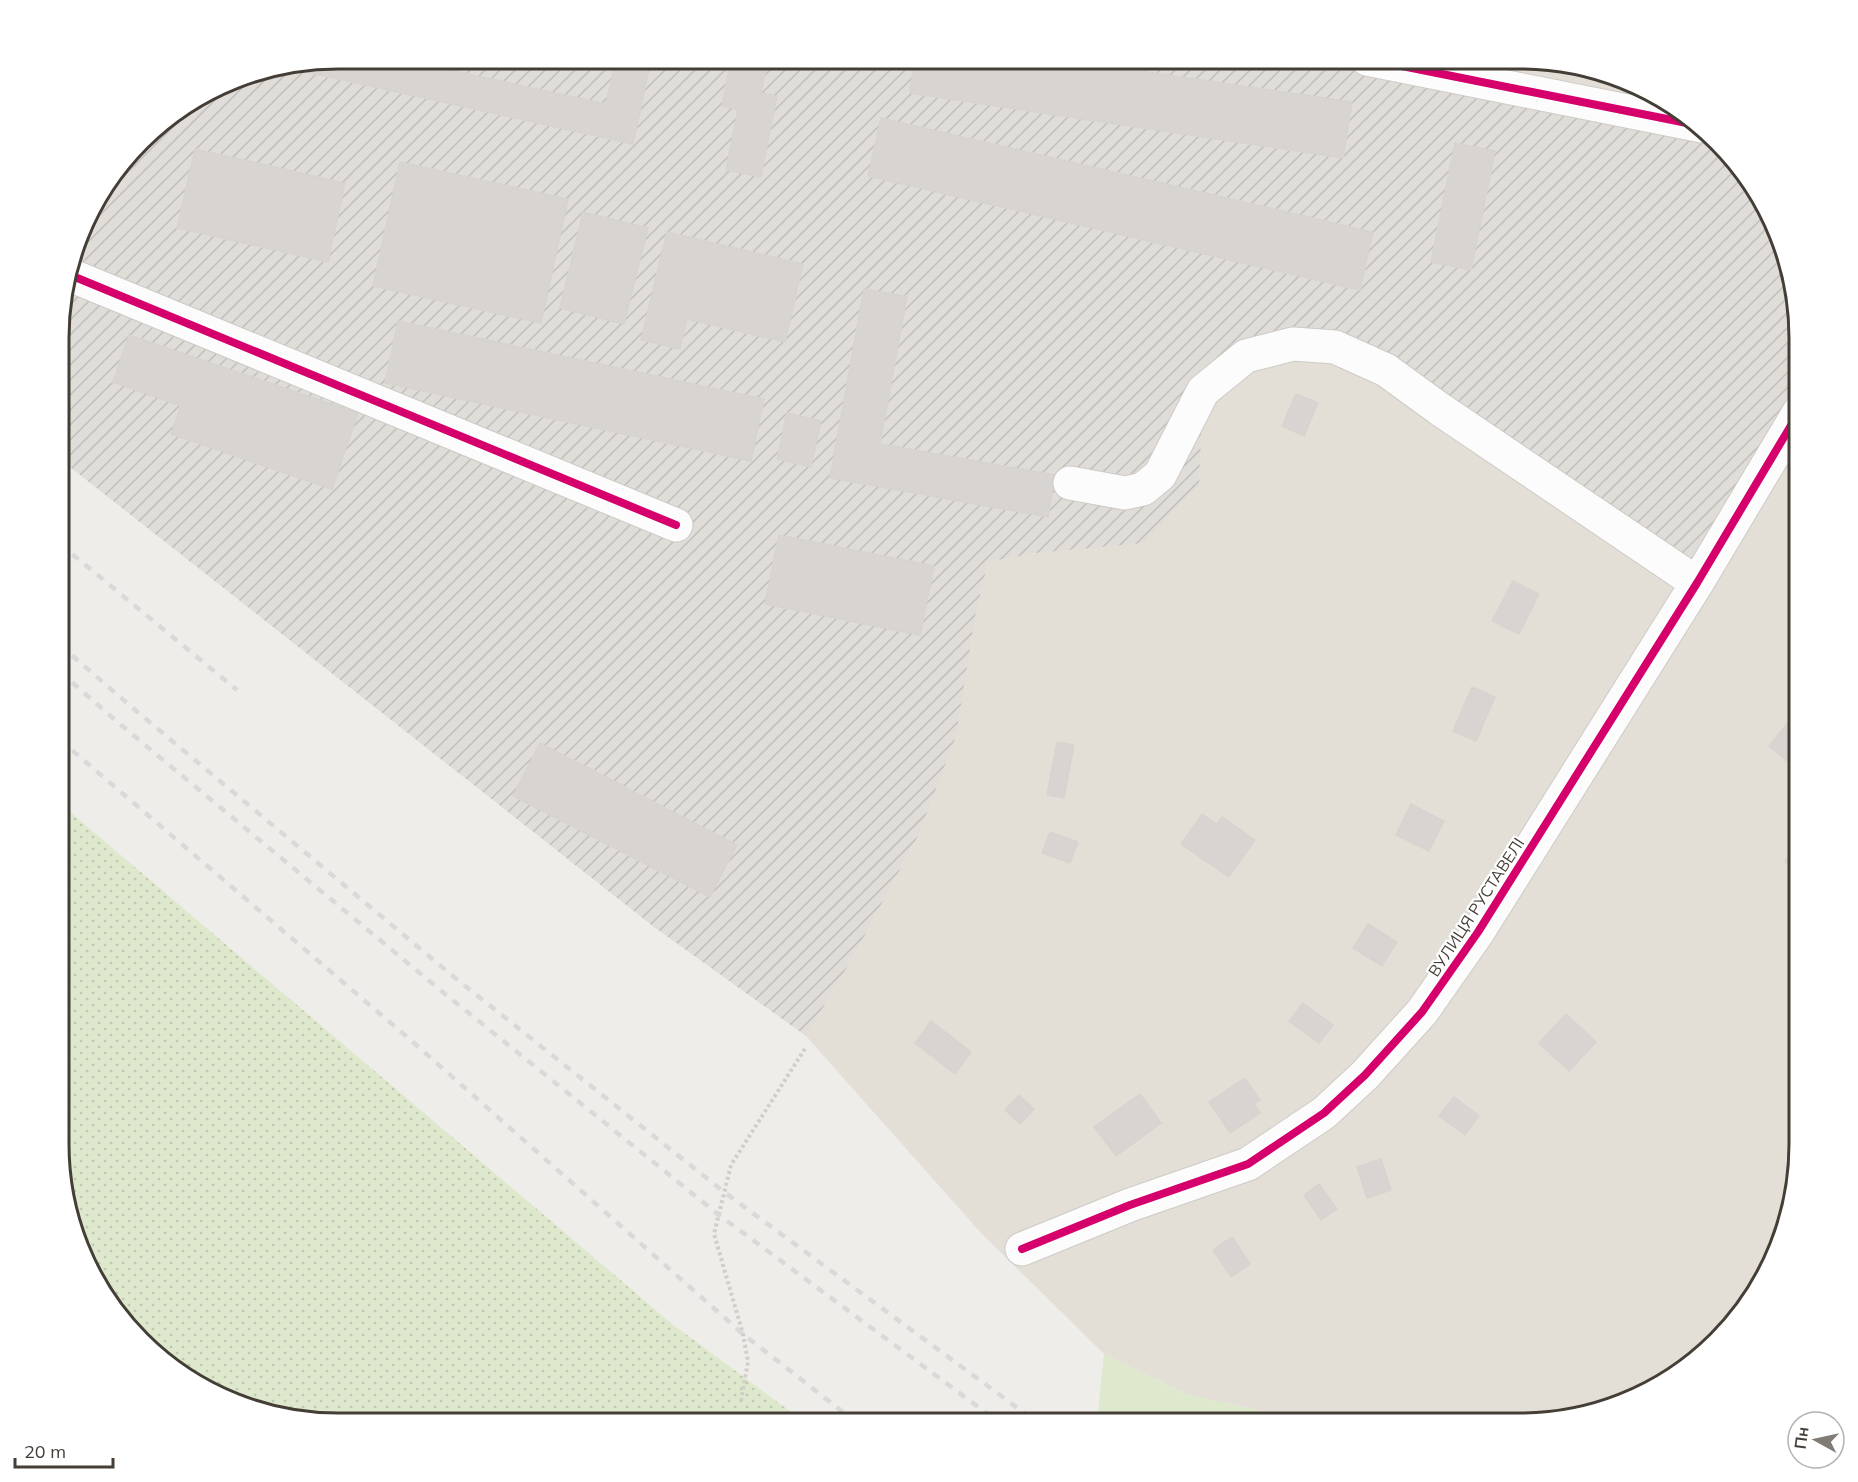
<svg xmlns="http://www.w3.org/2000/svg" width="1858" height="1482" font-family="Mulish,sans-serif">
<style>
.residential{fill:#e3dfd7}
.industrial{fill:url(#industrial-furrows)}
.grass{fill:#dde8cc}
.garden{fill:url(#garden-dots)}
.building{fill:#d7d4d1;stroke:#d7d4d0;stroke-width:1.5}
.lines{fill:none;stroke-linecap:round;stroke-linejoin:round}
.minor-casing{stroke:#cdcbc7;stroke-width:35}
.path{stroke:#d0cdcb;stroke-width:4;stroke-dasharray:3 3;stroke-linecap:butt}
.minor{stroke:#fdfcfc;stroke-width:33}
.rail{stroke:#d9d9d8;stroke-width:4.5;stroke-dasharray:8 8;stroke-linecap:butt}
.cycleway-casing{stroke:#fff;stroke-width:11}
.cycleway{stroke:#d6006c;stroke-width:8}
.labels{text-anchor:middle;stroke-width:4.5;stroke-linejoin:round;paint-order:stroke}
.street-label{font-size:16px;fill:#443e36;stroke:#fff}
.rim{fill:none;stroke:#443e36;stroke-width:3}
</style>
<defs>
<pattern id="industrial-furrows" width="10" height="10" patternUnits="userSpaceOnUse" patternTransform="scale(1.5)"><rect width="10" height="10" fill="#e0ddd9"/><path d="M-1 1l2-2M0 10L10 0M9 11l2-2" fill="none" stroke="#c1bfbb"/></pattern>
<pattern id="garden-dots" width="8" height="8" patternUnits="userSpaceOnUse" patternTransform="scale(1.5)"><rect width="8" height="8" fill="#dde8cc"/><path d="M2 2h.1M6 6h.1" fill="none" stroke="#bfc8b0" stroke-width="1.8" stroke-linecap="round"/></pattern>
</defs>
<rect width="100%" height="100%" fill="#efedea"/>
<path class="residential" d="M1368 59H1538L1627 80 1702 126Z
M1293 344 1799 412V1163L1778 1251 1732 1325 1617 1404 1520 1423H1292L1283 1416 1187 1394 1104 1354 981 1233 806 1036 853 957 918 836 988 562 1035 553 1203 391Z"/>
<path class="industrial" d="M338 59H1368L1705 128 1771 215 1799 337V412L1697 583 1441 410 1293 344 1203 391 1199 484 1144 543 1035 553 988 562 975 616 956 736 918 836 853 957 806 1036 654 927 61 460V301L96 198 154 128 248 73Z
M1732 1325 1730 1329 1627 1402 1617 1404Z"/>
<path class="grass" d="M1104 1354 1187 1394 1283 1416 1292 1423H1097Z"/>
<path class="garden" d="M60 808 70 812 672 1324 806 1423H320L231 1402 153 1354 87 1267 59 1163Z"/>
<path class="building" d="M338 58 429 59 427 65 606 104 616 59H651L633 144 284 67Z
M731 59H768L761 93 777 96 761 177 726 170 738 110 722 106Z
M915 59H1059L1352 102 1343 158 910 93Z
M881 118 1373 232 1360 290 868 176Z
M1455 143 1495 151 1471 270 1431 262Z
M195 149 345 183 328 262 177 228Z
M400 162 568 199 541 323 373 286Z
M583 212 648 228 624 324 560 308Z
M667 232 803 264 785 342 687 319 680 349 641 340Z
M864 289 907 296 880 444 1055 475 1048 517 830 478Z
M398 321 764 399 751 461 385 383Z
M129 335 358 413 332 489 171 434 181 406 113 382Z
M1296 394 1318 403 1304 436 1282 426Z
M787 413 821 421 811 467 777 459Z
M779 535 934 566 920 635 765 604Z
M1513 581 1539 594 1519 634 1492 621Z
M1472 687 1495 697 1476 741 1453 731Z
M1799 709V770H1798L1769 746Z
M1057 742 1074 745 1064 798 1047 795Z
M540 743 737 845 710 897 513 796Z
M1411 804 1444 821 1429 851 1396 835Z
M1202 814 1217 824 1222 817 1255 840 1229 877 1181 844Z
M1050 832 1078 842 1070 863 1042 853Z
M1799 843V873L1785 861Z
M1368 924 1397 942 1382 966 1353 948Z
M1303 1003 1333 1025 1319 1043 1289 1021Z
M1566 1014 1596 1042 1569 1071 1539 1043Z
M931 1021 971 1052 955 1074 915 1043Z
M1245 1078 1260 1100 1254 1104 1260 1113 1230 1133 1209 1102Z
M1140 1094 1161 1123 1116 1156 1094 1127Z
M1019 1095 1034 1109 1020 1124 1005 1110Z
M1454 1097 1479 1116 1465 1135 1439 1116Z
M1381 1159 1391 1190 1367 1198 1357 1167Z
M1319 1184 1337 1209 1321 1220 1304 1195Z
M1232 1237 1250 1264 1231 1277 1213 1250Z"/>
<g class="lines">
<defs>
<path id="minor" d="M1367 59 1702 126
M70 275 676 525
M1070 483 1125 493 1143 489 1160 475 1203 391 1246 356 1293 344 1335 347 1386 370 1441 410 1697 583
M1022 1249 1130 1205 1248 1164 1324 1113 1365 1075 1422 1012 1478 932 1697 583 1799 412"/>
</defs>
<use href="#minor" class="minor-casing"/>
<path class="path" d="M741 1401 748 1362 743 1334 714 1234 731 1165 806 1047"/>
<use href="#minor" class="minor"/>
<path class="rail" d="M60 544 237 690
M60 645 134 709 449 973 724 1192 1038 1423
M60 672 121 725 439 989 719 1215 1000 1423
M60 740 406 1036 743 1334 857 1423"/>
<defs>
<path id="cycleway" d="M1367 59 1702 126
M70 275 676 525
M1022 1249 1130 1205 1248 1164 1324 1113 1365 1075 1422 1012 1478 932 1697 583 1799 412"/>
</defs>
<use href="#cycleway" class="cycleway-casing"/>
<use href="#cycleway" class="cycleway"/>
</g>
<g class="labels">
<g class="street-label">
<text transform="translate(1476 907) rotate(-57)" y="6">ВУЛИЦЯ РУСТАВЕЛІ</text>
</g>
</g>
<path d="M0 0H1858V1482H0ZM338 69H1520A269 269 0 0 1 1789 338V1144A269 269 0 0 1 1520 1413H338A269 269 0 0 1 69 1144V338A269 269 0 0 1 338 69Z" fill="#fff" fill-rule="evenodd"/>
<path class="rim" d="M338 69H1520A269 269 0 0 1 1789 338V1144A269 269 0 0 1 1520 1413H338A269 269 0 0 1 69 1144V338A269 269 0 0 1 338 69Z"/>
<g transform="translate(1816 1440) rotate(278)"><circle r="28" fill="#ffffff" stroke="#b4b2af" stroke-width="1.5"/>
<path d="M0-4.5L10 22L0 15L-10 22Z" fill="#807b75"/>
<text y="-9" font-size="16" font-weight="bold" text-anchor="middle" fill="#443e36">Пн</text>
</g>
<path d="M15 1458v9h98v-9" fill="none" stroke="#443e36" stroke-width="3"/>
<text x="24" y="1458" font-size="18" fill="#443e36" stroke="#ffffff" stroke-width="4.5" paint-order="stroke">20 m</text>
</svg>
